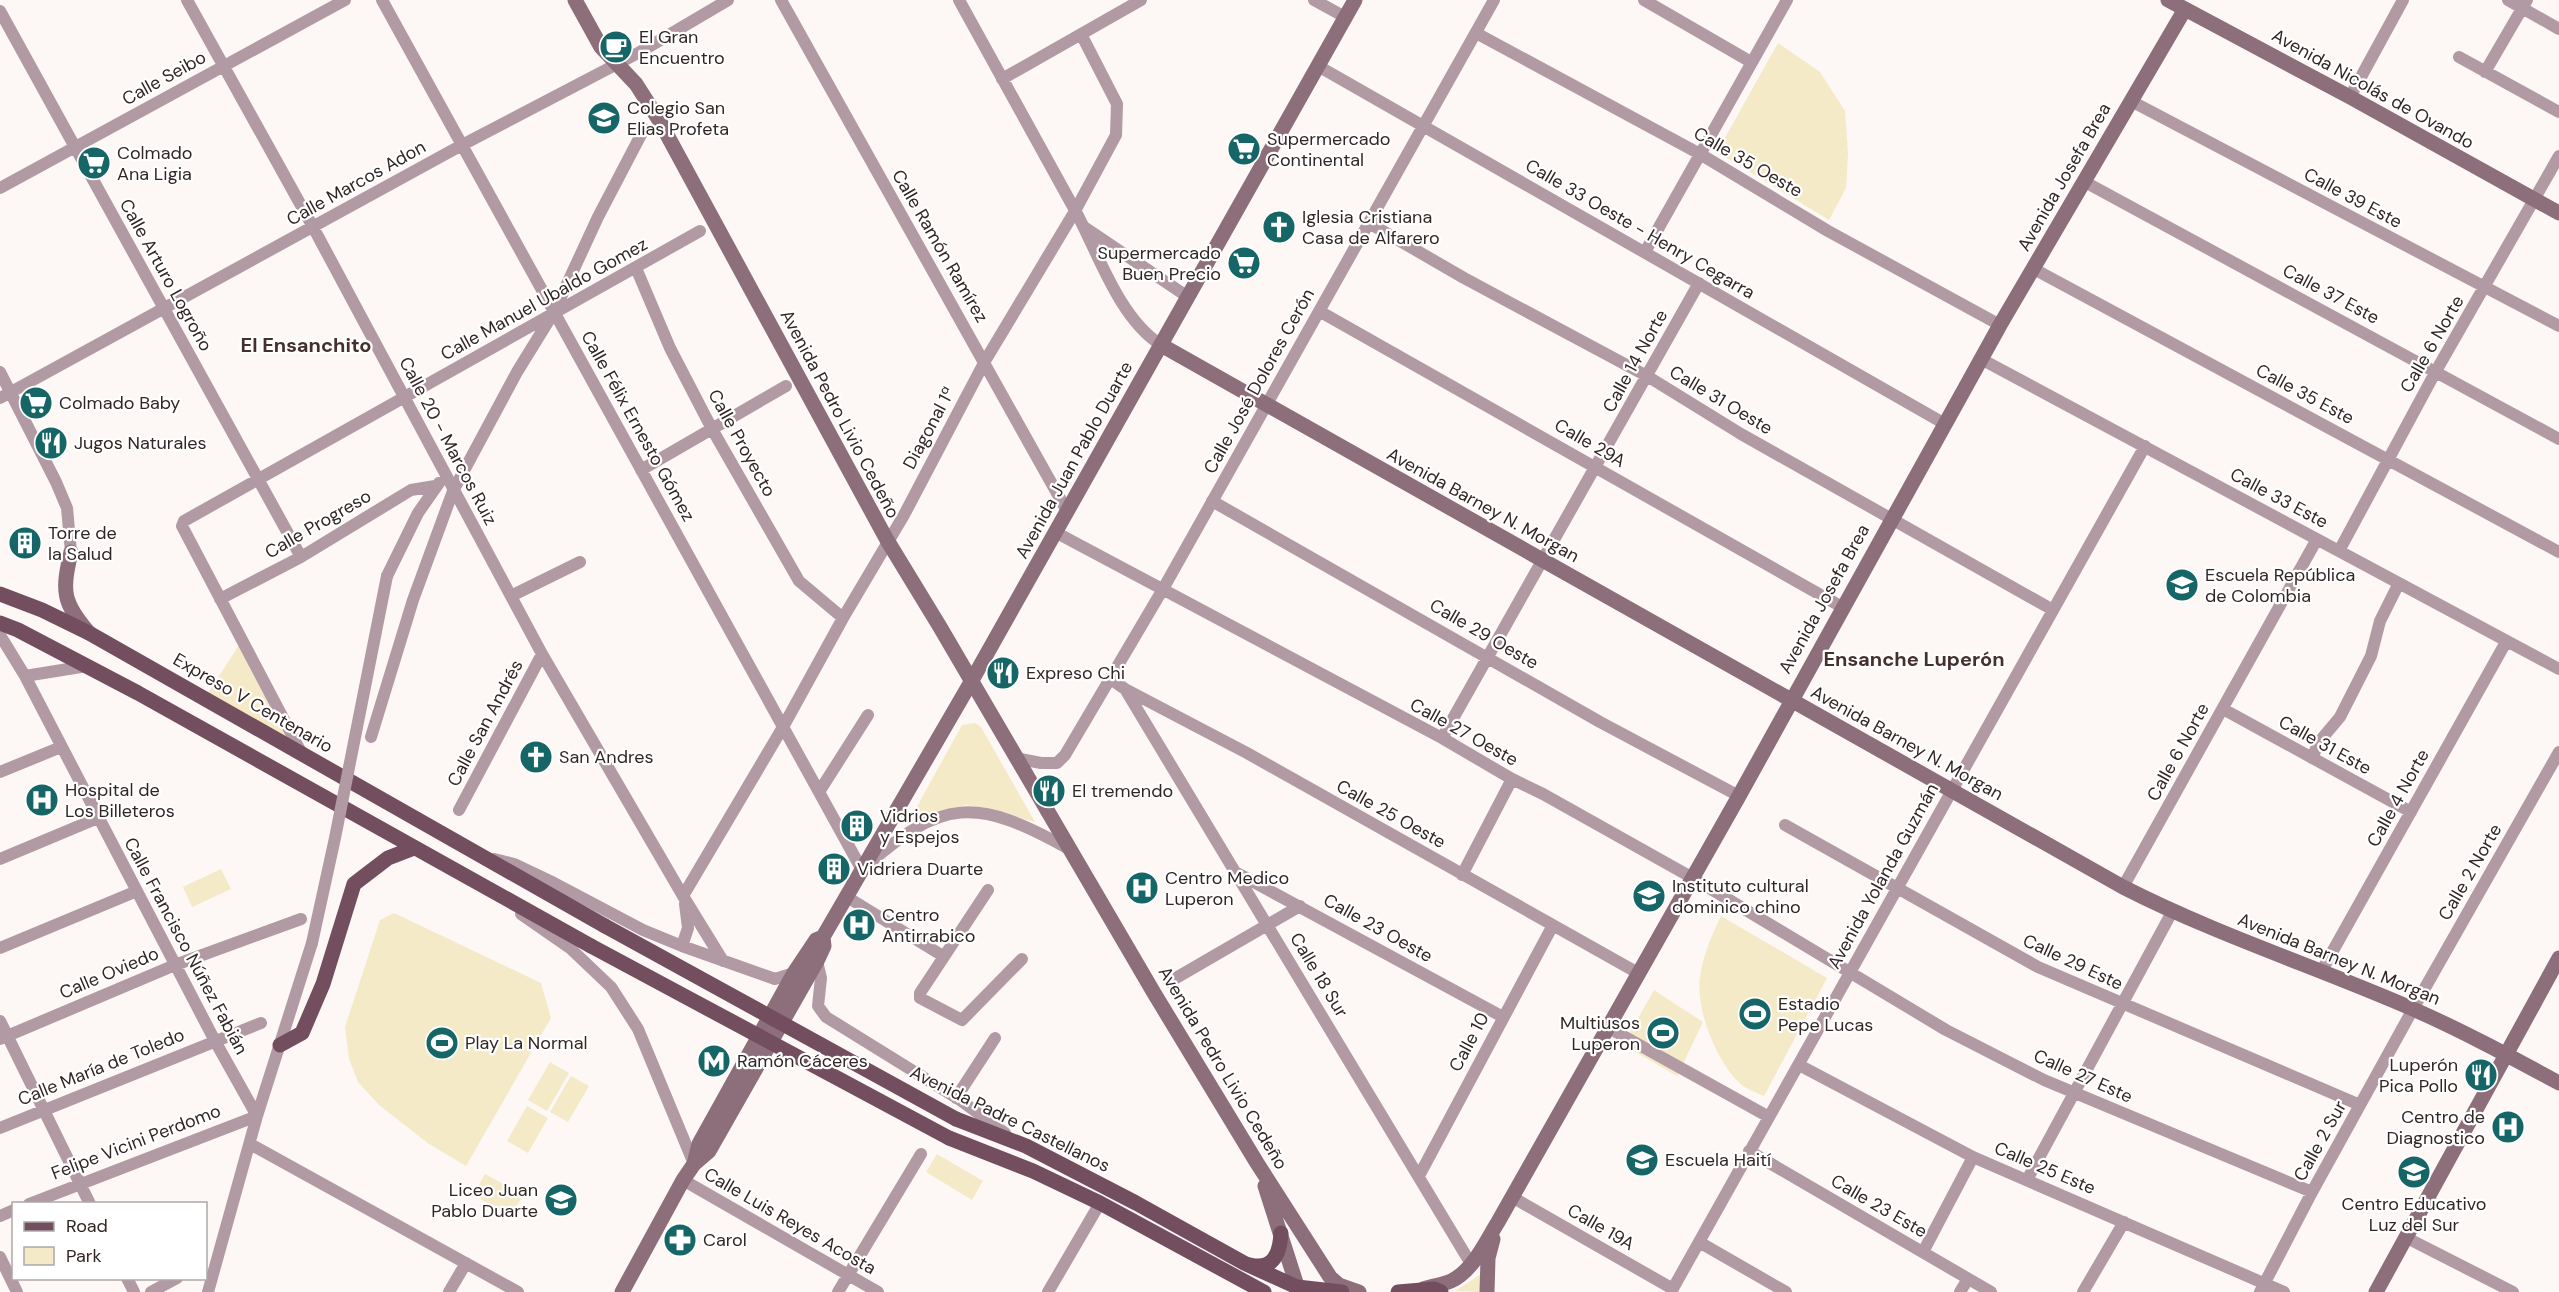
<svg xmlns="http://www.w3.org/2000/svg" width="2559" height="1292" font-family="'DM Sans',sans-serif">
<style>
.green{fill:#f4eac7}
.lines{fill:none;stroke-linecap:round;stroke-linejoin:round}
.street{stroke:#b19aa4;stroke-width:12}
.secondary{stroke:#8d6e7b;stroke-width:15}
.primary{stroke:#734e5f;stroke-width:15}
.street-bridge{stroke:#b19aa4;stroke-width:12}
.primary-bridge{stroke:#734e5f;stroke-width:15}
.labels{text-anchor:middle;stroke-width:4.5;stroke-linejoin:round;paint-order:stroke}
.poi-label{font-size:18px;fill:#312625;stroke:#fff;text-anchor:start}
.street-label{font-size:18px;fill:#312625;stroke:#fff}
.neighbourhood-label{font-size:20px;font-weight:bold;fill:#46302d;stroke:#fff}
</style>
<rect width="100%" height="100%" fill="#fdf7f6"/>
<path class="green" d="M1778 43 1820 72 1845 111 1848 153 1846 188 1829 220 1717 152Z
M239 645 292 742 208 693Z
M975 723 981 727 1035 822 984 808 966 805 909 821 962 725Z
M221 869 231 889 192 907 183 887Z
M394 913 541 983 551 1018 466 1166 429 1144 379 1105 358 1082 349 1059 345 1027 380 920Z
M1721 916 1827 978 1764 1096C1757 1093 1749 1090 1743 1086 1718 1066 1695 1009 1700 977 1703 955 1712 935 1721 916Z
M1654 990 1703 1022 1677 1076 1623 1045Z
M550 1062 569 1073 547 1111 528 1100Z
M571 1076 589 1086 568 1122 550 1112Z
M527 1106 548 1118 528 1153 507 1141Z
M937 1154 983 1181 972 1200 926 1172Z
M485 1174 523 1195 511 1216 473 1195Z
M1481 1274V1292L1455 1291Z"/>
<g class="lines">
<path class="street" d="M187 0 313 227 542 654 683 896 723 961
M382 0 862 870C942 797 976 797 1069 849
M781 0 1067 511
M959 0C998 71 1037 141 1076 212 1099 255 1119 318 1161 345
M1314 0 1345 17
M1644 0 1751 62
M2508 0 2559 29
M0 11 301 557
M1476 33 1700 154 1828 231 2000 325
M2459 57 2559 112
M1318 66 1945 424
M2485 72 2527 0
M1002 79 1141 0
M2350 97 2403 0
M2131 101 2559 326
M2085 182 2559 439
M0 188 345 0
M1369 223 1464 278 1647 376 1741 434 2053 610
M1084 227 1188 297
M1645 252 1787 0
M636 268 670 348 712 429 799 581 843 618
M2034 269 2559 552
M1319 311 1842 607
M1981 359 2559 669
M0 372 56 482 67 508 71 552
M0 398 462 145 640 52 728 0
M641 470 786 386
M1212 501 1600 722 1739 796
M1055 532 1442 738 1512 779 1543 794 1691 877 1946 1030 2044 1080 2312 1192
M2339 551 2436 371 2559 156
M387 576 418 513 439 483
M511 596 580 562
M220 599 301 557 411 490 435 486
M0 635 25 676 215 1041 257 1116 29 1204
M25 676 87 666
M1111 679 1125 689 1471 1264
M1125 689 1247 753 1638 973
M2223 709 2411 812
M371 737 413 600 453 491 517 372 554 312 598 217 644 129
M1442 738 1699 283
M302 754 182 526 184 521 700 231
M1015 758 1041 763H1057L1065 755 1163 589 1494 0
M2312 758 2319 742 2340 717 2371 656 2380 621 2399 583
M0 772 61 747
M819 792 868 715
M459 810 542 654
M1785 825 2038 967 2360 1105
M0 859 98 818
M494 859 514 864 554 883 643 930 682 946 775 979 794 973
M1237 873 1503 1017
M1462 875 1512 779
M2123 887 2317 539
M988 890 920 993V998L962 1020 1022 959
M683 896 783 727 843 618 904 515 985 361 1075 211 1116 135 1117 104 1081 34
M847 897 943 956
M521 914 570 948 611 987 638 1029 694 1164
M682 946 688 928 685 904
M0 948 137 891
M817 961 821 978 818 1006 826 1017 960 1100 1005 1133
M2321 972 2506 642
M1169 982 1300 906
M0 1021 90 1204
M1607 1027 1769 1117
M0 1039 175 965 301 919
M1799 1065 1973 1157 2284 1292
M956 1098 995 1038
M0 1128 261 1023
M250 1144 518 1292
M1749 1151 1991 1292
M1419 1176 1553 925
M683 1180 878 1292
M2027 1180 2172 912
M1512 1197 1673 1289
M0 1216 14 1210
M2407 1238 2513 1292
M1699 1242 1786 1292
M1923 1252 1973 1157
M0 1257 17 1292
M127 1278 134 1292
M151 1292 177 1278
M208 1292 257 1116 312 943
M449 1292 466 1263
M838 1292 921 1154
M1048 1292 1100 1203
M1671 1292 2145 446
M1960 1292 1968 1279
M2083 1292 2124 1222
M2260 1292 2312 1192 2413 1009 2559 752"/>
<path class="secondary" d="M575 0 601 47 636 84 659 120 887 540 940 627 1154 993 1257 1163 1330 1277 1339 1285 1359 1292
M2168 0 2350 97 2559 213
M1161 345 2123 887C2217 935 2317 967 2413 1009 2463 1031 2511 1057 2559 1083
M71 552C62 591 62 602 89 633
M694 1164 699 1144 794 973 816 940 823 937
M1265 1186 1299 1292
M1423 1289C1431 1286 1442 1285 1451 1281 1473 1271 1486 1241 1498 1222L1739 796 2000 325 2185 9
M622 1292 683 1180 694 1164 709 1151 817 961 824 946 823 937 971 682 1355 0
M1487 1292 1488 1258 1493 1239
M2376 1292 2559 958"/>
<path class="primary" d="M0 594 42 610 89 633 605 926
M0 623 18 630 138 693 591 946
M280 1045 302 1033 323 984 354 884 388 858 414 848
M956 1119 1026 1146 1136 1203 1244 1263 1297 1287 1342 1292
M949 1138 1033 1171 1100 1203 1264 1292
M1250 1265C1274 1271 1280 1252 1281 1233
M1398 1292 1434 1289 1441 1292"/>
<path class="street-bridge" d="M312 943 335 838 387 576"/>
<path class="primary-bridge" d="M605 926 956 1119
M591 946 949 1138"/>
</g>
<defs>
<symbol id="cafe-disc" viewBox="-11 -11 22 22"><circle r="9.5" fill="#176667" stroke="#fff"/><path d="M-5.5-4.5H6V0H3Q3 3.5 0 3.5H-2.5Q-5.5 3.5-5.5 0ZM3-3.2v2h1.7v-2ZM-6 4.5H4V6H-6Z" fill="#fff"/></symbol>
<symbol id="school-disc" viewBox="-11 -11 22 22"><circle r="9.5" fill="#176667" stroke="#fff"/><path d="M0-5L7-2L0 1L-7-2ZM-4 1L0 2.5L4 1V4Q0 6-4 4Z" fill="#fff"/></symbol>
<symbol id="supermarket-disc" viewBox="-11 -11 22 22"><circle r="9.5" fill="#176667" stroke="#fff"/><path d="M-6-5.5h2.5l.6 2H6L4.5 2H-2.5L-4.4-4H-6ZM-1.5 3.2a1.3 1.3 0 1 0 .1 0ZM3 3.2a1.3 1.3 0 1 0 .1 0Z" fill="#fff"/></symbol>
<symbol id="church-disc" viewBox="-11 -11 22 22"><circle r="9.5" fill="#176667" stroke="#fff"/><path d="M-1.2-6h2.4v3.5h3.3v2.4h-3.3V6h-2.4V-.1h-3.3v-2.4h3.3Z" fill="#fff"/></symbol>
<symbol id="restaurant-disc" viewBox="-11 -11 22 22"><circle r="9.5" fill="#176667" stroke="#fff"/><path d="M-5-6h1v4h1v-4h1v4h1v-4h1v5L-1.5 .5V6h-2V.5L-5-1ZM5-6V6H3V1.5H1.5Q1.5-4 5-6Z" fill="#fff"/></symbol>
<symbol id="building-disc" viewBox="-11 -11 22 22"><circle r="9.5" fill="#176667" stroke="#fff"/><path d="M-4-6H4V6H1V3H-1V6H-4ZM-2.5-4.3h1.7v1.8h-1.7ZM.8-4.3h1.7v1.8H.8ZM-2.5-1h1.7V.8h-1.7ZM.8-1h1.7V.8H.8Z" fill="#fff"/></symbol>
<symbol id="hospital-disc" viewBox="-11 -11 22 22"><circle r="9.5" fill="#176667" stroke="#fff"/><path d="M-5-5h3v3.5h4V-5h3V5h-3V1.5h-4V5h-3Z" fill="#fff"/></symbol>
<symbol id="stadium-disc" viewBox="-11 -11 22 22"><circle r="9.5" fill="#176667" stroke="#fff"/><path d="M0-5a6.5 5 0 1 0 0 10a6.5 5 0 1 0 0-10ZM-3.5-1.8h7v3.6h-7Z" fill="#fff"/></symbol>
<symbol id="metro-disc" viewBox="-11 -11 22 22"><circle r="9.5" fill="#176667" stroke="#fff"/><path d="M-5.5 5V-5H-3L0 0L3-5H5.5V5H3V-.5L0 4L-3-.5V5Z" fill="#fff"/></symbol>
<symbol id="pharmacy-disc" viewBox="-11 -11 22 22"><circle r="9.5" fill="#176667" stroke="#fff"/><path d="M-2-6h4v4h4v4h-4v4h-4v-4h-4v-4h4Z" fill="#fff"/></symbol>
</defs>
<g fill-rule="evenodd">
<use href="#cafe-disc" x="597" y="28" width="38" height="38"/>
<use href="#school-disc" x="585" y="99" width="38" height="38"/>
<use href="#supermarket-disc" x="1225" y="130" width="38" height="38"/>
<use href="#supermarket-disc" x="75" y="144" width="38" height="38"/>
<use href="#church-disc" x="1260" y="208" width="38" height="38"/>
<use href="#supermarket-disc" x="1225" y="244" width="38" height="38"/>
<use href="#supermarket-disc" x="17" y="384" width="38" height="38"/>
<use href="#restaurant-disc" x="32" y="424" width="38" height="38"/>
<use href="#building-disc" x="6" y="524" width="38" height="38"/>
<use href="#school-disc" x="2163" y="566" width="38" height="38"/>
<use href="#restaurant-disc" x="984" y="654" width="38" height="38"/>
<use href="#church-disc" x="517" y="738" width="38" height="38"/>
<use href="#restaurant-disc" x="1030" y="772" width="38" height="38"/>
<use href="#hospital-disc" x="23" y="781" width="38" height="38"/>
<use href="#building-disc" x="838" y="807" width="38" height="38"/>
<use href="#building-disc" x="815" y="850" width="38" height="38"/>
<use href="#hospital-disc" x="1123" y="869" width="38" height="38"/>
<use href="#school-disc" x="1630" y="877" width="38" height="38"/>
<use href="#hospital-disc" x="840" y="906" width="38" height="38"/>
<use href="#stadium-disc" x="1736" y="995" width="38" height="38"/>
<use href="#stadium-disc" x="1644" y="1014" width="38" height="38"/>
<use href="#stadium-disc" x="423" y="1024" width="38" height="38"/>
<use href="#metro-disc" x="695" y="1042" width="38" height="38"/>
<use href="#restaurant-disc" x="2462" y="1056" width="38" height="38"/>
<use href="#hospital-disc" x="2489" y="1108" width="38" height="38"/>
<use href="#school-disc" x="1623" y="1141" width="38" height="38"/>
<use href="#school-disc" x="2395" y="1153" width="38" height="38"/>
<use href="#school-disc" x="542" y="1181" width="38" height="38"/>
<use href="#pharmacy-disc" x="661" y="1221" width="38" height="38"/>
</g>
<g class="labels">
<g class="poi-label">
<text x="639" y="43">El Gran<tspan x="639" dy="21">Encuentro</tspan></text>
<text x="627" y="114">Colegio San<tspan x="627" dy="21">Elias Profeta</tspan></text>
<text x="1267" y="145">Supermercado<tspan x="1267" dy="21">Continental</tspan></text>
<text x="117" y="159">Colmado<tspan x="117" dy="21">Ana Ligia</tspan></text>
<text x="1302" y="223">Iglesia Cristiana<tspan x="1302" dy="21">Casa de Alfarero</tspan></text>
<text x="1221" y="259" text-anchor="end">Supermercado<tspan x="1221" dy="21">Buen Precio</tspan></text>
<text x="59" y="409">Colmado Baby</text>
<text x="74" y="449">Jugos Naturales</text>
<text x="48" y="539">Torre de<tspan x="48" dy="21">la Salud</tspan></text>
<text x="2205" y="581">Escuela República<tspan x="2205" dy="21">de Colombia</tspan></text>
<text x="1026" y="679">Expreso Chi</text>
<text x="559" y="763">San Andres</text>
<text x="65" y="796">Hospital de<tspan x="65" dy="21">Los Billeteros</tspan></text>
<text x="1072" y="797">El tremendo</text>
<text x="880" y="822">Vidrios<tspan x="880" dy="21">y Espejos</tspan></text>
<text x="857" y="875">Vidriera Duarte</text>
<text x="1165" y="884">Centro Medico<tspan x="1165" dy="21">Luperon</tspan></text>
<text x="1672" y="892">Instituto cultural<tspan x="1672" dy="21">dominico chino</tspan></text>
<text x="882" y="921">Centro<tspan x="882" dy="21">Antirrabico</tspan></text>
<text x="1778" y="1010">Estadio<tspan x="1778" dy="21">Pepe Lucas</tspan></text>
<text x="1640" y="1029" text-anchor="end">Multiusos<tspan x="1640" dy="21">Luperon</tspan></text>
<text x="465" y="1049">Play La Normal</text>
<text x="737" y="1067">Ramón Cáceres</text>
<text x="2458" y="1071" text-anchor="end">Luperón<tspan x="2458" dy="21">Pica Pollo</tspan></text>
<text x="2485" y="1123" text-anchor="end">Centro de<tspan x="2485" dy="21">Diagnostico</tspan></text>
<text x="1665" y="1166">Escuela Haití</text>
<text x="538" y="1196" text-anchor="end">Liceo Juan<tspan x="538" dy="21">Pablo Duarte</tspan></text>
<text x="2414" y="1210" text-anchor="middle">Centro Educativo<tspan x="2414" dy="21">Luz del Sur</tspan></text>
<text x="703" y="1246">Carol</text>
</g>
<g class="street-label">
<text transform="translate(164 78) rotate(-29)" y="6">Calle Seibo</text>
<text transform="translate(2373 89) rotate(29)" y="6">Avenida Nicolás de Ovando</text>
<text transform="translate(1748 162) rotate(30)" y="6">Calle 35 Oeste</text>
<text transform="translate(2064 177) rotate(-60)" y="6">Avenida Josefa Brea</text>
<text transform="translate(356 183) rotate(-29)" y="6">Calle Marcos Adon</text>
<text transform="translate(2353 198) rotate(28)" y="6">Calle 39 Este</text>
<text transform="translate(1640 229) rotate(30)" y="6">Calle 33 Oeste - Henry Cegarra</text>
<text transform="translate(940 246) rotate(60)" y="6">Calle Ramón Ramírez</text>
<text transform="translate(166 275) rotate(61)" y="6">Calle Arturo Logroño</text>
<text transform="translate(2331 294) rotate(28)" y="6">Calle 37 Este</text>
<text transform="translate(544 299) rotate(-29)" y="6">Calle Manuel Ubaldo Gomez</text>
<text transform="translate(2432 344) rotate(-60)" y="6">Calle 6 Norte</text>
<text transform="translate(1635 361) rotate(-61)" y="6">Calle 14 Norte</text>
<text transform="translate(1259 381) rotate(-61)" y="6">Calle José Dolores Cerón</text>
<text transform="translate(2305 394) rotate(28)" y="6">Calle 35 Este</text>
<text transform="translate(1721 400) rotate(31)" y="6">Calle 31 Oeste</text>
<text transform="translate(840 414) rotate(62)" y="6">Avenida Pedro Livio Cedeño</text>
<text transform="translate(638 426) rotate(61)" y="6">Calle Félix Ernesto Gómez</text>
<text transform="translate(929 428) rotate(-62)" y="6">Diagonal 1ª</text>
<text transform="translate(448 441) rotate(62)" y="6">Calle 20 - Marcos Ruiz</text>
<text transform="translate(742 443) rotate(61)" y="6">Calle Proyecto</text>
<text transform="translate(1590 443) rotate(30)" y="6">Calle 29A</text>
<text transform="translate(1074 460) rotate(-61)" y="6">Avenida Juan Pablo Duarte</text>
<text transform="translate(2279 498) rotate(28)" y="6">Calle 33 Este</text>
<text transform="translate(1483 505) rotate(29)" y="6">Avenida Barney N. Morgan</text>
<text transform="translate(318 524) rotate(-30)" y="6">Calle Progreso</text>
<text transform="translate(1824 599) rotate(-61)" y="6">Avenida Josefa Brea</text>
<text transform="translate(1484 634) rotate(30)" y="6">Calle 29 Oeste</text>
<text transform="translate(253 703) rotate(30)" y="6">Expreso V Centenario</text>
<text transform="translate(485 723) rotate(-62)" y="6">Calle San Andrés</text>
<text transform="translate(1464 732) rotate(29)" y="6">Calle 27 Oeste</text>
<text transform="translate(1907 743) rotate(29)" y="6">Avenida Barney N. Morgan</text>
<text transform="translate(2325 745) rotate(29)" y="6">Calle 31 Este</text>
<text transform="translate(2178 752) rotate(-61)" y="6">Calle 6 Norte</text>
<text transform="translate(2398 798) rotate(-61)" y="6">Calle 4 Norte</text>
<text transform="translate(1391 814) rotate(29)" y="6">Calle 25 Oeste</text>
<text transform="translate(2470 872) rotate(-60)" y="6">Calle 2 Norte</text>
<text transform="translate(1883 876) rotate(-61)" y="6">Avenida Yolanda Guzmán</text>
<text transform="translate(1378 928) rotate(29)" y="6">Calle 23 Oeste</text>
<text transform="translate(186 946) rotate(62)" y="6">Calle Francisco Núñez Fabián</text>
<text transform="translate(2339 959) rotate(22)" y="6">Avenida Barney N. Morgan</text>
<text transform="translate(2073 962) rotate(25)" y="6">Calle 29 Este</text>
<text transform="translate(109 973) rotate(-23)" y="6">Calle Oviedo</text>
<text transform="translate(1319 975) rotate(59)" y="6">Calle 18 Sur</text>
<text transform="translate(1469 1042) rotate(-62)" y="6">Calle 10</text>
<text transform="translate(101 1067) rotate(-22)" y="6">Calle María de Toledo</text>
<text transform="translate(1223 1068) rotate(59)" y="6">Avenida Pedro Livio Cedeño</text>
<text transform="translate(2083 1076) rotate(24)" y="6">Calle 27 Este</text>
<text transform="translate(1010 1119) rotate(26)" y="6">Avenida Padre Castellanos</text>
<text transform="translate(2320 1141) rotate(-61)" y="6">Calle 2 Sur</text>
<text transform="translate(136 1142) rotate(-21)" y="6">Felipe Vicini Perdomo</text>
<text transform="translate(2045 1168) rotate(23)" y="6">Calle 25 Este</text>
<text transform="translate(1879 1206) rotate(30)" y="6">Calle 23 Este</text>
<text transform="translate(790 1221) rotate(30)" y="6">Calle Luis Reyes Acosta</text>
<text transform="translate(1601 1227) rotate(30)" y="6">Calle 19A</text>
</g>
<g class="neighbourhood-label">
<text x="306" y="352">El Ensanchito</text>
<text x="1914" y="666">Ensanche Luperón</text>
</g>
</g>
<rect x="12" y="1202" width="195" height="78" fill="#ffffff" stroke="#ada8a8" stroke-width="1.5"/>
<rect x="24" y="1222" width="30" height="9" fill="#734e5f" stroke="#ada8a8" stroke-width="1.5"/>
<text x="66" y="1232" font-size="18" fill="#312625">Road</text>
<rect x="24" y="1247" width="30" height="18" fill="#f4eac7" stroke="#ada8a8" stroke-width="1.5"/>
<text x="66" y="1262" font-size="18" fill="#312625">Park</text>
</svg>
